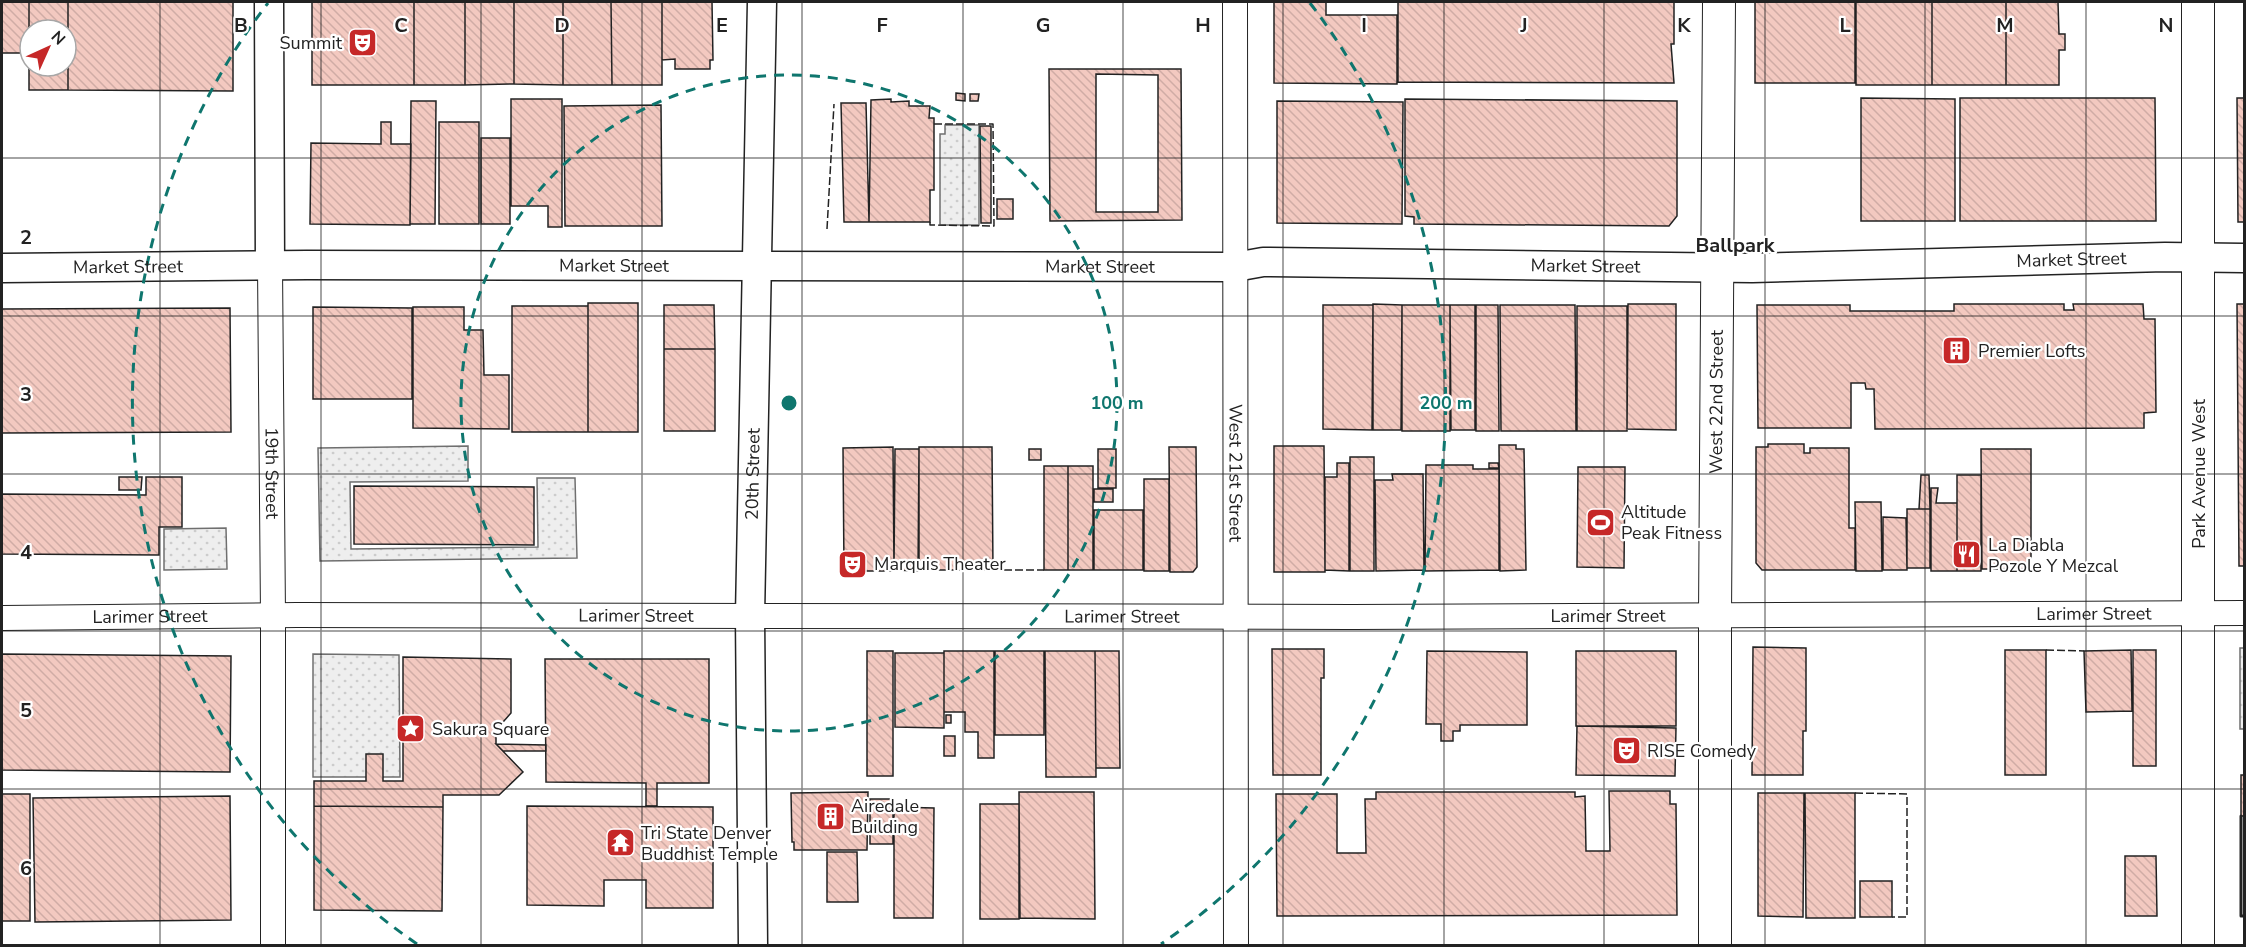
<svg xmlns="http://www.w3.org/2000/svg" width="2246" height="947" font-family="'Nunito Sans',sans-serif">
<style>
.grass{fill:url(#grass-dots);stroke:#6f6f6f;stroke-width:1.5}
.building{fill:url(#building-back-hatch);stroke:#222;stroke-width:1.5;fill-rule:evenodd}
.lines{fill:none;stroke-linecap:round;stroke-linejoin:round}
.tertiary-casing{stroke:#222;stroke-width:26}
.secondary-casing{stroke:#222;stroke-width:31}
.primary-casing{stroke:#222;stroke-width:34}
.tertiary{stroke:#fff;stroke-width:24}
.secondary{stroke:#fff;stroke-width:28}
.primary{stroke:#fff;stroke-width:32}
.fence{stroke:#222;stroke-width:1.5;stroke-dasharray:8 3;stroke-linecap:butt}
.wall{stroke:#222;stroke-width:3}
.grid{fill:none;stroke:#222;stroke-width:1.5;stroke-opacity:0.55}
.ring{fill:none;stroke:#0f766e;stroke-width:3;stroke-dasharray:10 8}
.labels{text-anchor:middle;stroke-width:4.5;stroke-linejoin:round;paint-order:stroke}
.poi-label{font-size:18px;fill:#222;stroke:#fff;text-anchor:start}
.street-label{font-size:18px;fill:#222;stroke:#fff}
.neighbourhood-label{font-size:20px;font-weight:bold;fill:#222;stroke:#fff}
.grid-label{font-size:20px;text-anchor:middle;font-weight:bold;fill:#222;stroke:#fff;stroke-width:4.5;stroke-linejoin:round;paint-order:stroke}
.centre{fill:#0f766e;stroke:#fff;stroke-width:3}
.ring-label{font-size:18px;text-anchor:middle;font-weight:bold;fill:#0f766e;stroke:#fff;stroke-width:4.5;stroke-linejoin:round;paint-order:stroke}
</style>
<defs>
<pattern id="grass-dots" width="8" height="8" patternUnits="userSpaceOnUse" patternTransform="scale(1.5)"><rect width="8" height="8" fill="#eee"/><path d="M2 2h.1M6 6h.1" fill="none" stroke="#ccc" stroke-width="1.8" stroke-linecap="round"/></pattern>
<pattern id="building-back-hatch" width="6" height="6" patternUnits="userSpaceOnUse" patternTransform="scale(1.5)"><rect width="6" height="6" fill="#f3c9c0"/><path d="M-1 5l2 2M0 0l6 6M5-1l2 2" fill="none" stroke="#d0aca5"/></pattern>
</defs>
<rect width="100%" height="100%" fill="#fff"/>
<path class="grass" d="M945 125H979V225H940V134H945Z
M468 446V481L350 482 351 549 538 547 537 478H575L577 558 320 561 318 448Z
M226 528 227 569 164 570V529Z
M2240 648H2244V729H2240Z
M313 654 399 655 400 777H313Z"/>
<path class="building" d="M2 2H29V53H2Z
M29 2H68V90H29ZM30 30H66V66H30Z
M68 2H233V91L68 90Z
M312 2H414V85H312Z
M414 2H465V85H414Z
M465 2H514V84L465 85Z
M514 2H563V85L514 84Z
M563 2H611L612 85H563Z
M611 2H662V85H612Z
M662 2H712L713 60H710V69H675V59L662 60Z
M1274 2H1326V15H1397V84L1274 83Z
M1398 2H1674V44H1671L1674 83 1398 82Z
M1755 2H1855V83H1755Z
M1856 2H1932V85H1856Z
M1932 2H2006V85H1932Z
M2006 2H2058L2059 34H2065V50H2059V85H2006Z
M1049 69H1181L1182 220 1050 221ZM1096 74 1158 75V212H1096Z
M956 93 965 94V101L956 100Z
M970 94H979L978 101H970Z
M1861 98 1955 99V221H1861Z
M1960 98H2155L2156 221H1960Z
M2237 98H2244V222H2238Z
M511 99H562V227H548V206H511Z
M891 99V102L909 101V106H930L929 118H934V190H930V222H869L871 100Z
M1405 99 1677 101V216L1669 226 1414 224V217L1405 216Z
M411 101H436L435 224H410Z
M1277 101 1403 102 1402 224 1277 223Z
M841 103H866L869 222H844Z
M661 105 662 226H565L564 106Z
M381 122H391V144H411L410 225 310 224 311 143 381 144Z
M439 122H479V224H439Z
M980 126H991V223H981Z
M481 138H510V224H481Z
M997 199H1013V219H997Z
M588 303H638V432H588Z
M1373 304 1402 305 1401 430H1373Z
M1628 304H1676V430L1627 429Z
M1954 304H2064V310H2074L2073 304H2143L2144 319H2155L2156 412 2144 413V428L1875 429 1874 389H1866L1865 383H1851V428H1758L1757 305H1850V311H1954Z
M2237 304H2244V566H2239Z
M664 305H714L715 349H664Z
M1323 305H1373L1372 430 1323 429Z
M1402 305H1450V431H1402Z
M1450 305H1475V430H1451Z
M1476 305H1498L1499 431H1476Z
M1500 305H1575L1576 431H1501Z
M512 306H588V432H512Z
M1577 306H1627V431H1577Z
M313 307 412 308V399H313Z
M413 307H464V330H483L484 375H509V429L413 428Z
M230 308 231 432 2 433V309Z
M664 349H715V431H664Z
M1768 444H1804V453H1810V448H1849V528H1855V570H1762L1756 563V447H1768Z
M1499 445H1516V449H1524L1526 570 1500 571Z
M1274 446H1324L1325 572H1274Z
M893 447 894 571H844L843 448Z
M919 447H992L993 570H919Z
M1169 447H1196L1197 567 1193 572H1170Z
M895 449H919L918 571 894 570Z
M1029 449H1041V460H1029Z
M1098 449H1116V488H1098Z
M1981 449H2031V569H1982Z
M1350 457H1374V571H1350Z
M1337 463H1349V571L1325 570V477H1337Z
M1489 463H1498L1499 468H1489Z
M1426 465H1473V469H1499V570L1425 571Z
M1044 466H1068V570H1044Z
M1068 466H1093V570H1068Z
M1578 467H1625L1624 568 1577 567Z
M1392 474H1423L1424 570 1376 571 1375 480H1393Z
M1921 475H1929L1930 509H1919Z
M1957 475H1981V571H1957Z
M119 477H142L141 490H119Z
M146 477H182V527H159V555L2 554V494L146 495Z
M1144 479H1169V571H1144Z
M354 486 534 487V545L354 544Z
M1931 488H1938L1936 503H1957V571H1931Z
M1094 489H1113V502H1094Z
M1855 502H1881L1882 571H1856Z
M1907 509H1930V568H1907Z
M1094 510H1143V570H1094Z
M1883 517 1906 518 1907 570H1883Z
M1753 647 1806 648V731H1803V775H1752Z
M1272 649H1324V678H1321V775H1273Z
M2005 650H2046V775H2005Z
M2131 650 2132 711 2086 712 2084 651Z
M2133 650H2156V766H2133Z
M867 651H893V776H867Z
M944 651H994V758H978V732H965V712H944Z
M995 651H1044V735H995Z
M1045 651H1095L1096 777H1046Z
M1095 651H1119L1120 768H1096Z
M1427 651 1527 652V725H1460V731H1453V741H1441V724H1426Z
M1576 651H1676V726H1576Z
M895 653H944V728L895 727Z
M2 654 231 656 230 772 2 770Z
M403 657 511 659V713L496 730V744L523 772 499 795H443V807L314 806V781H366V754H383V781H403Z
M545 659H709V783H657V806H646V783L546 782Z
M946 715H951V723H946Z
M1577 726 1676 728 1675 776 1576 775Z
M944 736H955V756H944Z
M496 744 546 745V751H503Z
M2241 775H2244V816H2241Z
M1609 791H1670V804H1676L1677 915 1277 916 1276 794H1337V853H1366L1365 799H1376V792H1575V797L1585 796 1586 851H1610Z
M868 792 867 850H794V842H792L791 793Z
M1019 792H1094L1095 919 1020 918Z
M1758 793H1804L1803 917 1758 916Z
M1805 793H1855V918H1806Z
M2 794H30V921H2Z
M230 796 231 920 35 922 33 798Z
M870 799H893V844H870Z
M980 804H1019V919H980Z
M314 806 443 807 442 911 314 910Z
M527 806 713 807V908H646V880H604V906L527 905Z
M894 807 934 808 933 918H894Z
M827 852H857L858 902H827Z
M2125 856H2156L2157 916H2125Z
M1860 881H1892V917H1860Z"/>
<g class="lines">
<defs>
<g id="tertiary">
<path id="s1" d="M1235 2 1236 946"/>
<path id="s2" d="M270 266 273 616V946"/>
<path id="s3" d="M2 618 297 615 1352 617 2244 613"/>
</g>
<g id="secondary">
<path d="M269 2 270 266"/>
<path id="s4" d="M2 268 307 265 1235 267 1263 262 1752 268 2165 257 2244 258"/>
<path id="s5" d="M753 946 750 616 762 2"/>
</g>
<g id="primary">
<path id="s6" d="M1715 946V616L1719 2"/>
<path d="M2198 946V2"/>
</g>
</defs>
<use href="#tertiary" class="tertiary-casing"/>
<use href="#secondary" class="secondary-casing"/>
<use href="#primary" class="primary-casing"/>
<use href="#tertiary" class="tertiary"/>
<use href="#secondary" class="secondary"/>
<use href="#primary" class="primary"/>
<path class="fence" d="M930 222V225L994 226 993 124H934
M827 229 834 104
M993 570H1044
M2046 650 2084 651
M1855 793 1907 794V917H1892"/>
<path class="wall" d="M2241 816V916H2244"/>
</g>
<path class="grid" d="M160 2V946M321 2V946M481 2V946M642 2V946M802 2V946M963 2V946M1123 2V946M1283 2V946M1444 2V946M1604 2V946M1765 2V946M1925 2V946M2086 2V946M2 158H2244M2 316H2244M2 474H2244M2 631H2244M2 789H2244"/>
<g class="ring">
<circle cx="789" cy="403" r="328"/>
<path d="M417 944A657 657 0 0 1 268 3M1310 3A657 657 0 0 1 1161 944"/>
</g>
<defs>
<symbol id="theatre-square" viewBox="-11 -11 22 22"><rect x="-9" y="-9" width="18" height="18" rx="4" fill="#c62828" stroke="#fff"/><path d="M-5-5.5Q0-4 5-5.5V0Q5 5 0 6Q-5 5-5 0ZM-3.3-2.5H-1v1.5H-3.3ZM1-2.5H3.3v1.5H1ZM-2.8 1Q0 5.5 2.8 1Z" fill="#fff"/></symbol>
<symbol id="building-square" viewBox="-11 -11 22 22"><rect x="-9" y="-9" width="18" height="18" rx="4" fill="#c62828" stroke="#fff"/><path d="M-4-6H4V6H1V3H-1V6H-4ZM-2.5-4.3h1.7v1.8h-1.7ZM.8-4.3h1.7v1.8H.8ZM-2.5-1h1.7V.8h-1.7ZM.8-1h1.7V.8H.8Z" fill="#fff"/></symbol>
<symbol id="stadium-square" viewBox="-11 -11 22 22"><rect x="-9" y="-9" width="18" height="18" rx="4" fill="#c62828" stroke="#fff"/><path d="M0-5a6.5 5 0 1 0 0 10a6.5 5 0 1 0 0-10ZM-3.5-1.8h7v3.6h-7Z" fill="#fff"/></symbol>
<symbol id="restaurant-square" viewBox="-11 -11 22 22"><rect x="-9" y="-9" width="18" height="18" rx="4" fill="#c62828" stroke="#fff"/><path d="M-5-6h1v4h1v-4h1v4h1v-4h1v5L-1.5 .5V6h-2V.5L-5-1ZM5-6V6H3V1.5H1.5Q1.5-4 5-6Z" fill="#fff"/></symbol>
<symbol id="sight-square" viewBox="-11 -11 22 22"><rect x="-9" y="-9" width="18" height="18" rx="4" fill="#c62828" stroke="#fff"/><path d="M0-6L1.8-2.2L6-1.7L2.9 1.2L3.7 5.4L0 3.3L-3.7 5.4L-2.9 1.2L-6-1.7L-1.8-2.2Z" fill="#fff"/></symbol>
<symbol id="temple-square" viewBox="-11 -11 22 22"><rect x="-9" y="-9" width="18" height="18" rx="4" fill="#c62828" stroke="#fff"/><path d="M0-6L5-2H3V0L6.5 2.5H4V6H1.5V3h-3V6H-4V2.5H-6.5L-3 0V-2H-5Z" fill="#fff"/></symbol>
</defs>
<g fill-rule="evenodd">
<use href="#theatre-square" x="346" y="26" width="33" height="33"/>
<use href="#building-square" x="1940" y="334" width="33" height="33"/>
<use href="#stadium-square" x="1584" y="506" width="33" height="33"/>
<use href="#restaurant-square" x="1950" y="538" width="33" height="33"/>
<use href="#theatre-square" x="836" y="548" width="33" height="33"/>
<use href="#sight-square" x="394" y="712" width="33" height="33"/>
<use href="#theatre-square" x="1610" y="734" width="33" height="33"/>
<use href="#building-square" x="814" y="800" width="33" height="33"/>
<use href="#temple-square" x="604" y="826" width="33" height="33"/>
</g>
<g class="labels">
<g class="poi-label">
<text x="342" y="49" text-anchor="end">Summit</text>
<text x="1978" y="357">Premier Lofts</text>
<text x="1621" y="518">Altitude<tspan x="1621" dy="21">Peak Fitness</tspan></text>
<text x="1988" y="551">La Diabla<tspan x="1988" dy="21">Pozole Y Mezcal</tspan></text>
<text x="874" y="570">Marquis Theater</text>
<text x="432" y="735">Sakura Square</text>
<text x="1647" y="757">RISE Comedy</text>
<text x="851" y="812">Airedale<tspan x="851" dy="21">Building</tspan></text>
<text x="641" y="839">Tri State Denver<tspan x="641" dy="21">Buddhist Temple</tspan></text>
</g>
<g class="street-label">
<text dy="6" stroke="none"><textPath href="#s4" startOffset="2070">Market Street</textPath></text>
<text dy="6" stroke="none"><textPath href="#s4" startOffset="612">Market Street</textPath></text>
<text dy="6" stroke="none"><textPath href="#s4" startOffset="126">Market Street</textPath></text>
<text dy="6" stroke="none"><textPath href="#s4" startOffset="1098">Market Street</textPath></text>
<text dy="6" stroke="none"><textPath href="#s4" startOffset="1584">Market Street</textPath></text>
<text dy="6" stroke="none"><textPath href="#s6" startOffset="544">West 22nd Street</textPath></text>
<text dy="6" stroke="none"><textPath href="#s2" startOffset="207">19th Street</textPath></text>
<text dy="6" stroke="none"><textPath href="#s5" startOffset="472">20th Street</textPath></text>
<text dy="6" stroke="none"><textPath href="#s1" startOffset="471">West 21st Street</textPath></text>
<text transform="translate(2199 474) rotate(-90)" y="6">Park Avenue West</text>
<text dy="6" stroke="none"><textPath href="#s3" startOffset="2092">Larimer Street</textPath></text>
<text dy="6" stroke="none"><textPath href="#s3" startOffset="148">Larimer Street</textPath></text>
<text dy="6" stroke="none"><textPath href="#s3" startOffset="1606">Larimer Street</textPath></text>
<text dy="6" stroke="none"><textPath href="#s3" startOffset="634">Larimer Street</textPath></text>
<text dy="6" stroke="none"><textPath href="#s3" startOffset="1120">Larimer Street</textPath></text>
</g>
<g class="neighbourhood-label">
<text x="1735" y="252">Ballpark</text>
</g>
</g>
<g class="grid-label">
<text x="241" y="32">B</text>
<text x="401" y="32">C</text>
<text x="562" y="32">D</text>
<text x="722" y="32">E</text>
<text x="882" y="32">F</text>
<text x="1043" y="32">G</text>
<text x="1203" y="32">H</text>
<text x="1364" y="32">I</text>
<text x="1524" y="32">J</text>
<text x="1684" y="32">K</text>
<text x="1845" y="32">L</text>
<text x="2005" y="32">M</text>
<text x="2166" y="32">N</text>
<text x="26" y="244">2</text>
<text x="26" y="401">3</text>
<text x="26" y="559">4</text>
<text x="26" y="717">5</text>
<text x="26" y="875">6</text>
</g>
<circle cx="789" cy="403" r="9" class="centre"/>
<g class="ring-label">
<text x="1117" y="409">100 m</text>
<text x="1446" y="409">200 m</text>
</g>
<rect width="2246" height="947" fill="none" stroke="#222222" stroke-width="6"/>
<g transform="translate(48 48) rotate(45)"><circle r="28" fill="#ffffff" stroke="#a7a7a7" stroke-width="1.5"/>
<path d="M0-4.5L10 22L0 15L-10 22Z" fill="#c62828"/>
<text y="-9" font-size="16" font-weight="bold" text-anchor="middle" fill="#222222">N</text>
</g>
</svg>
